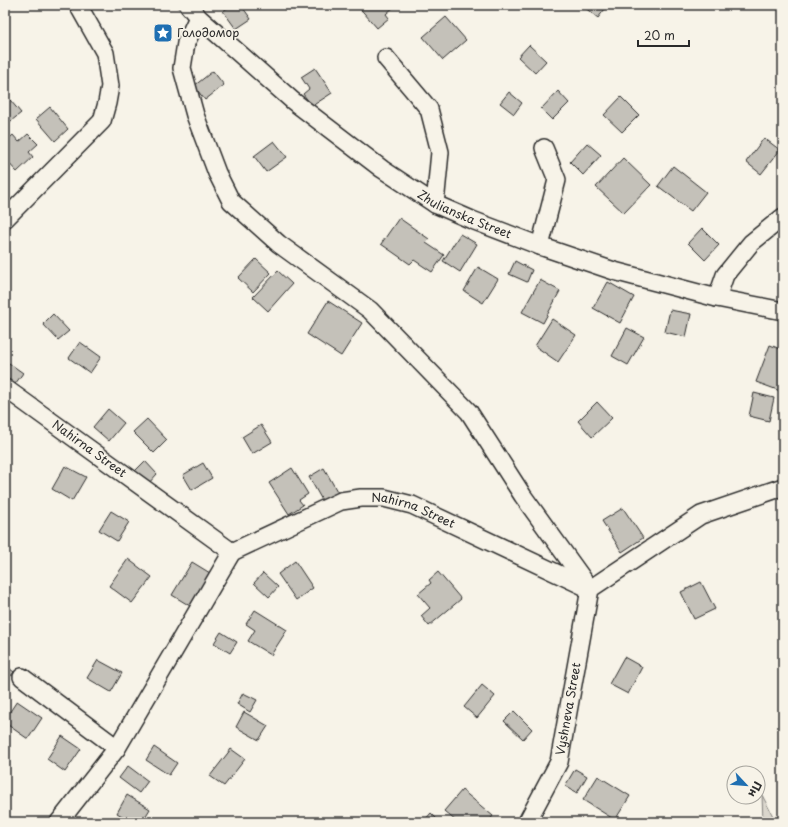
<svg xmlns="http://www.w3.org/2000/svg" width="788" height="827" font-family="'Playpen Sans',sans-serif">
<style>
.green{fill:#dad6cc;stroke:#82807c}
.building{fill:#c4c1b9;stroke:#2b2b2b}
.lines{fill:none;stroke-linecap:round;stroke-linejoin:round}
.minor-casing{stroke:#2b2b2b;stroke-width:20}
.minor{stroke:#f7f3e8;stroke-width:17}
.labels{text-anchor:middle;stroke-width:3.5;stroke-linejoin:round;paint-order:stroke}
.poi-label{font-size:12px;fill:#2b2b2b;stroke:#f7f3e8;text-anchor:start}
.street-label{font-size:12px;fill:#2b2b2b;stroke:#f7f3e8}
</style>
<rect width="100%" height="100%" fill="#f7f3e8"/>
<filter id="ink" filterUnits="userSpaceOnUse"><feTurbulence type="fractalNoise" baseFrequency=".025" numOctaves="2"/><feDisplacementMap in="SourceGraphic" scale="8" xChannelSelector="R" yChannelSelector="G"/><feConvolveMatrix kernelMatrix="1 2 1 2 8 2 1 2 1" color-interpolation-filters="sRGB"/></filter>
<g filter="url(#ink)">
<path class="green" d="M762 795 776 822H763Z"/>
<path class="building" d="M232 5H241L251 19 236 29 223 11Z
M357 5H396L386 14 389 18 377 28Z
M586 5H608L598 18 584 7Z
M446 17 466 40 443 60 423 37Z
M529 45 546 61 535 73 518 57Z
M315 68 332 93 312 106 303 94 309 89 301 77Z
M213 71 224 85 205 100 194 86Z
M558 91 569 103 552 120 541 109Z
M509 92 522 103 514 114 500 103Z
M5 94 21 113 6 125 5 124Z
M621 97 639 115 622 132 604 115Z
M50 107 68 129 55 141 36 119Z
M28 134 38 144 29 152 33 157 17 172 5 159V142L13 135 19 142Z
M764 138 780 150 761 174 746 162Z
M274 141 287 157 266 172 254 156Z
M587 143 601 155 583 175 570 162Z
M623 158 651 185 624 213 596 187Z
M673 166 706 192 691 211 658 186Z
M399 218 429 239 426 243 444 255 432 272 414 260 410 264 381 244Z
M702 228 719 245 705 260 688 243Z
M460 234 477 244 460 272 443 261Z
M256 259 271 273 253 292 238 278Z
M515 261 532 270 527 282 509 274Z
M478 267 498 279 483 303 464 291Z
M278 271 292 284 268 311 253 297Z
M540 280 560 291 543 323 522 312Z
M608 282 634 297 620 323 593 308Z
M328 301 362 323 341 356 307 334Z
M670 310 691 314 686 337 665 332Z
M53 314 69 331 58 340 43 324Z
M552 319 576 335 558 362 535 346Z
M627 328 644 337 628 365 612 356Z
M80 342 101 357 90 373 69 358Z
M770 345 783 350V392L756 382Z
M9 363 23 373 13 387 5 382V369Z
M754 393 774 398 769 421 749 416Z
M597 402 612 418 592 437 578 421Z
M108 409 124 423 109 441 93 427Z
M147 419 167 440 154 453 133 432Z
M261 425 272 442 252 454 242 437Z
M145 461 157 474 148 484 135 471Z
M203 463 212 478 192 490 183 475Z
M65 466 86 477 72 501 52 489Z
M292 468 308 494 299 500 303 505 289 514 269 483Z
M324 468 338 493 323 502 309 477Z
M623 508 643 538 622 552 602 521Z
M111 511 129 522 117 541 99 530Z
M128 559 152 577 132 603 109 586Z
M295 561 313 588 296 600 278 574Z
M192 562 210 573 190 606 172 595Z
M438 572 461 599 429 626 421 616 430 608 418 594 431 583 429 580Z
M263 573 278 587 269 597 254 583Z
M701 582 715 609 694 619 681 592Z
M255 610 287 630 271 655 248 641 255 630 246 624Z
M221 632 237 642 230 653 214 643Z
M624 657 642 667 628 694 609 684Z
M98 660 122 673 111 692 87 678Z
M5 665 14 672 5 683Z
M482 685 495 696 477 718 464 707Z
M243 693 257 700 250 712 237 704Z
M17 701 42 718 28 739 5 723V719Z
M514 711 532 729 523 739 504 721Z
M244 712 268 726 259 740 236 727Z
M62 736 81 749 65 772 47 759Z
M154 747 177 763 169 775 146 760Z
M231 749 245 759 224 786 210 776Z
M128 766 148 781 139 793 119 778Z
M575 769 587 776 577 793 565 786Z
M598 776 630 796 615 820 583 800Z
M462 790 493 816 488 822H457L444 811Z
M127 795 150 809 142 822H132L117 813Z
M431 813 440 822H423Z"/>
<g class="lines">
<defs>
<g id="minor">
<path id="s1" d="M188 5 198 17 293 101 382 169 435 204 472 220 540 246 614 271 717 298 783 311"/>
<path d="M198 17 186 43 182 68 195 115 217 173 231 201 279 244 370 310 469 412 523 496 590 589"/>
<path d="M386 58 429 109 440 152 435 204"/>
<path d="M5 219 102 121 107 103 110 86 105 53 78 5"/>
<path d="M540 246 557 180 544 148"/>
<path d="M717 298 725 275 751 243 783 217"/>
<path id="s2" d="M5 388 232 552 117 748 59 822"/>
<path id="s3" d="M232 552 341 501 361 498H384L412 505 588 588"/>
<path d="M22 677 117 748"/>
<path id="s4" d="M527 822 559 762 590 589 701 515 783 487"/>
</g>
</defs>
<use href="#minor" class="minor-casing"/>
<use href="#minor" class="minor"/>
</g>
</g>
<defs>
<symbol id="sight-square" viewBox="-11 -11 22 22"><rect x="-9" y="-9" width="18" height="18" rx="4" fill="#1f6fb2" stroke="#f7f3e8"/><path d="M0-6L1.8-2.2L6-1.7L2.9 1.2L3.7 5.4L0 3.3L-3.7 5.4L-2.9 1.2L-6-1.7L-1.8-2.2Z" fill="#fff"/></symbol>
</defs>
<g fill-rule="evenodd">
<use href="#sight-square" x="152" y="22" width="22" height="22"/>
</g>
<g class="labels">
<g class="poi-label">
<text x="177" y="37">Голодомор</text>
</g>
<g class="street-label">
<text dy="4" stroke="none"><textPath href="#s1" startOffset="349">Zhulianska Street</textPath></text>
<text dy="4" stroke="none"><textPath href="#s2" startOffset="104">Nahirna Street</textPath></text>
<text dy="4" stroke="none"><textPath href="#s3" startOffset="195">Nahirna Street</textPath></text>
<text dy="4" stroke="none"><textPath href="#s4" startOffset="122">Vyshneva Street</textPath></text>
</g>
</g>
<rect width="788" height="827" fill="none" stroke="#f7f3e8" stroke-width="20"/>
<rect x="10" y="10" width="768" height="807" fill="none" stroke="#2b2b2b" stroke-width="1.5" filter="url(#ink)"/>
<g transform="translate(746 785) rotate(116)"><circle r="19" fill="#f7f3e8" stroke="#a5a39c"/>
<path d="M0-3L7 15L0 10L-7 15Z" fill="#1f6fb2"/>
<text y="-6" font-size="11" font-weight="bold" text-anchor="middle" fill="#2b2b2b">Пн</text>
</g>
<path d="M638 40v6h51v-6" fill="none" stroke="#2b2b2b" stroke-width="2"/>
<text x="644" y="40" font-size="12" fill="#2b2b2b" stroke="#f7f3e8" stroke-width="3" paint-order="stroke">20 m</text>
</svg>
